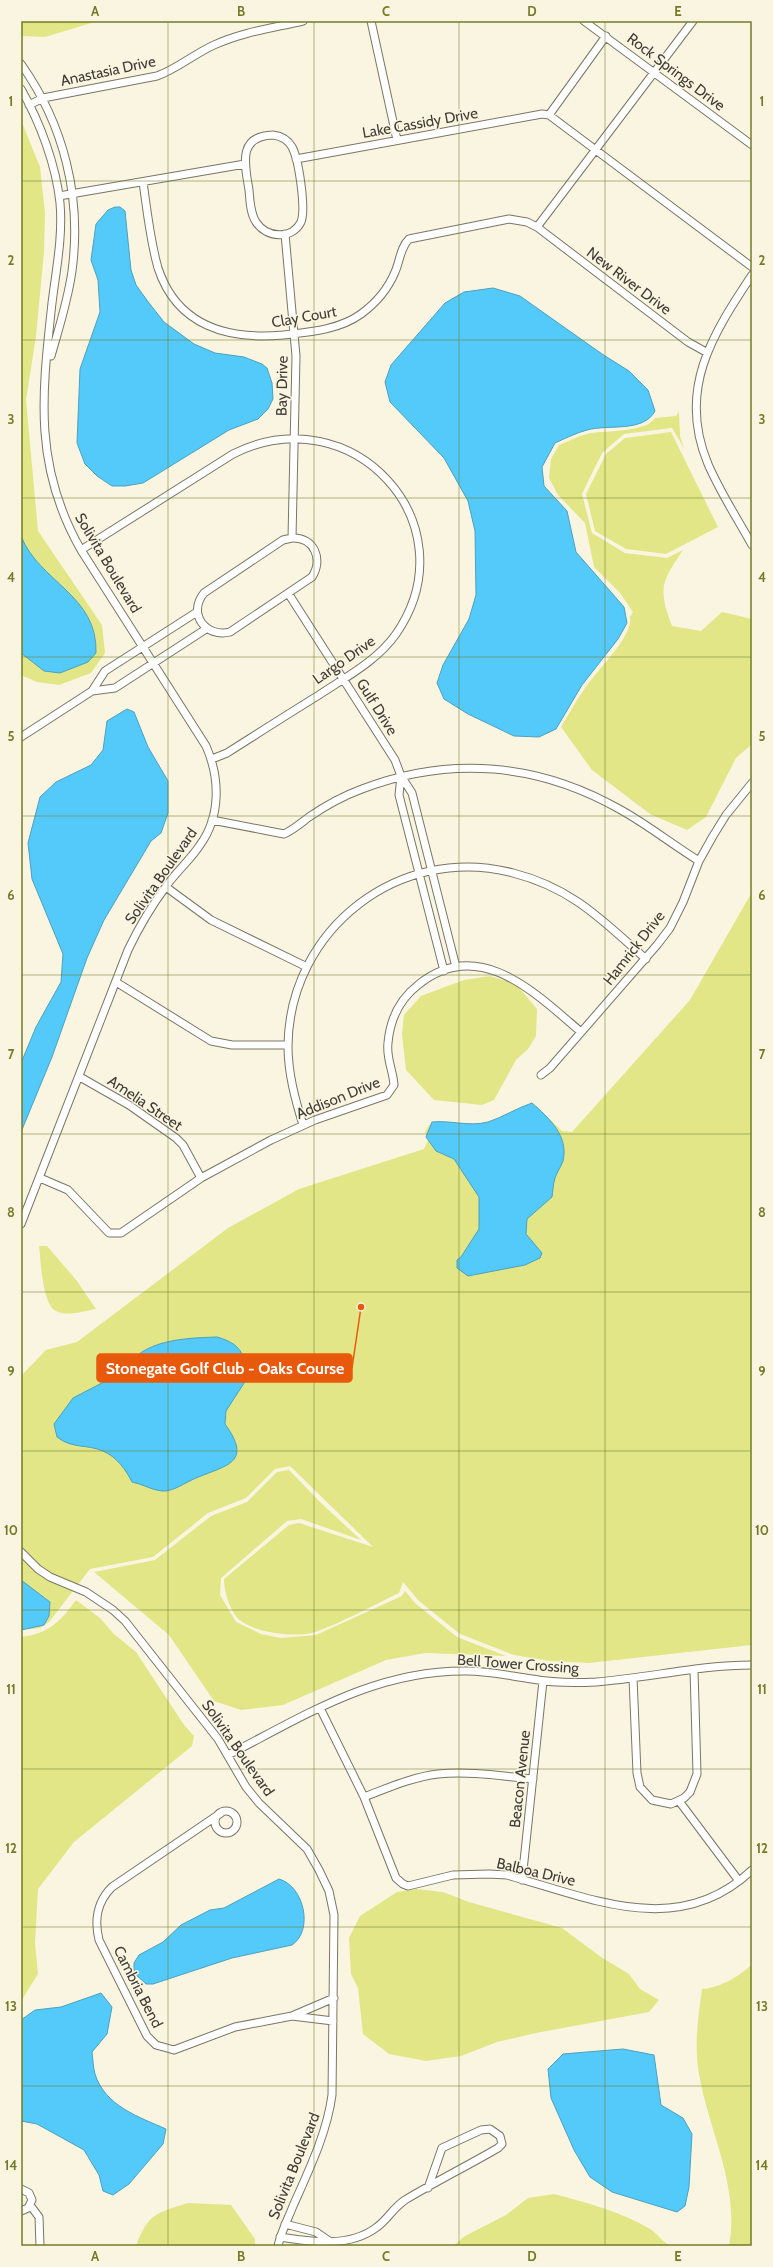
<svg xmlns="http://www.w3.org/2000/svg" width="773" height="2267" font-family="Cabin,sans-serif">
<style>
.green{fill:#e2e687}
.water{fill:#53cafa;stroke:#4da0bf}
.lines{fill:none;stroke-linecap:round;stroke-linejoin:round}
.minor-casing{stroke:#7a7665;stroke-width:9}
.minor{stroke:#fff;stroke-width:7}
.grid{fill:none;stroke:#727c28;stroke-width:1;stroke-opacity:0.55}
.labels{text-anchor:middle;stroke-width:3;stroke-linejoin:round;paint-order:stroke}
.street-label{font-size:15px;fill:#3f3d36;stroke:#faf5e1}
.leader{fill:none;stroke:#e8590c;stroke-width:1.5}
.callout-dot{fill:#e8590c;stroke:#faf5e1;stroke-width:1.5}
.callout{fill:#e8590c;stroke:#e8590c;stroke-width:1.5}
.callout-label{font-size:16px;text-anchor:middle;font-weight:bold;fill:#fff}
.neatline{fill:none;stroke:#727c28;stroke-width:1.5}
.grid-label{font-size:13px;text-anchor:middle;font-weight:bold;fill:#727c28}
</style>
<rect width="100%" height="100%" fill="#faf5e1"/>
<path class="green" d="M21 21H98L45 37 21 36Z
M21 120 40 167 45 213 44 252 36 336 26 400 38 531 102 625 105 653 91 673 59 685 37 682 21 675Z
M679 412 680 436 684 448 672 428 624 434 602 453 582 494 592 533 625 553 667 558 683 550C661 583 658 588 672 626L701 631 722 612 752 619V744L736 758 706 817 687 830 650 814 592 770 561 727C569 714 576 700 585 688 597 670 633 637 630 617L633 612 620 593 594 567 585 523 558 495 549 478 551 459 559 445C569 441 580 435 591 433 606 431 647 432 655 418L676 416Z
M671 432 718 527 666 554 626 549 595 531 586 494 606 454 625 438Z
M752 892V1645L589 1663 550 1661 514 1655 460 1634 419 1601 403 1582 399 1593C373 1605 342 1623 315 1632 295 1638 257 1633 241 1621 230 1613 224 1591 224 1579L289 1525 299 1523 373 1547 290 1466 275 1469 246 1498 208 1513 153 1557 90 1569 49 1622 40 1628 21 1630V1376L46 1350 77 1342 228 1228 299 1189 424 1149 428 1140 425 1132 429 1125 440 1122 476 1125 501 1118 527 1106H536L562 1131 572 1132 690 1000Z
M490 976 516 984 537 1009 536 1036 528 1049 516 1060 494 1100 482 1105 434 1100 406 1070 402 1034 404 1015 421 996 464 980Z
M39 1246H47L77 1281 96 1309C85 1311 66 1317 56 1311 42 1304 41 1261 39 1246Z
M289 1470 321 1503 361 1540 301 1519 287 1521 221 1578 220 1595 236 1622 261 1634 281 1638 316 1635 402 1596 405 1591 416 1604 457 1637 506 1656 425 1653 386 1660 283 1705 241 1710 214 1701 169 1635 94 1572 155 1560 211 1516 247 1502 277 1472Z
M76 1600 100 1618 114 1634 136 1652 184 1725 194 1736 192 1746 74 1842 38 1889 35 1943 38 1974 21 2001V1637C48 1634 60 1622 76 1600Z
M416 1889 443 1892 469 1902 562 1928 601 1957 629 1974 640 1989 659 2000 649 2012 536 2033 497 2042 461 2056 426 2061 389 2054 363 2034 358 1988 351 1974 349 1938 360 1916 397 1892Z
M752 1964V2246H729C740 2186 709 2132 699 2074 694 2045 698 2018 702 1989 720 1988 740 1976 752 1964Z
M554 2194C587 2203 620 2211 650 2229 658 2234 662 2242 671 2246H453L465 2236 506 2215 528 2198Z
M188 2203 231 2205 255 2239V2246H136C148 2213 157 2213 188 2203Z"/>
<path class="water" d="M115 207H120L125 211 131 270 136 285 149 303 164 322 194 344 215 353 244 357 262 364 267 368 272 383 273 399 268 409 258 419 229 430 143 483 125 486H112L97 476 85 464 77 443 80 369 100 312 98 280 91 260 96 224 108 210Z
M493 288 520 296 602 354 629 371 648 390 655 411C643 433 609 424 587 430 576 433 566 438 555 443L542 467 544 486 567 511 576 552 624 607 627 623 618 639 582 685 556 729 539 737 514 736 468 714 444 699 437 683 443 665 469 619 476 595 475 531 468 501 444 458 390 402 385 382 391 365 445 303 464 292Z
M21 536C39 582 98 595 96 653L88 662 60 673 44 671 21 653Z
M127 709 134 712 148 747 168 781V813L161 833 151 841 104 920 87 958 52 1057 21 1132V1063L36 1027 61 982 63 954 32 879 28 843 40 797 56 782 91 765 103 750 107 721Z
M532 1103C549 1118 569 1136 563 1161 561 1167 557 1172 555 1178 553 1184 553 1191 552 1197L527 1219 526 1234 542 1253 540 1258 525 1265 468 1276 457 1268V1260L461 1257 479 1229V1197L454 1159 436 1151 426 1137 432 1122C451 1120 469 1127 488 1122 503 1117 517 1108 532 1103Z
M217 1337C241 1344 244 1353 248 1377L226 1411 225 1424C253 1463 227 1465 196 1478 186 1482 173 1492 162 1491 151 1490 143 1484 132 1482 126 1470 117 1457 103 1451 87 1444 72 1449 57 1437L54 1424 73 1398 125 1371C140 1339 187 1338 217 1337Z
M21 1580 50 1602 49 1616 44 1625 21 1630Z
M279 1879C304 1886 314 1930 292 1945L232 1958 153 1984H146L134 1973V1963L139 1955 163 1942 181 1925 210 1910 224 1908Z
M101 1993 112 2007 107 2034 92 2052C93 2059 93 2067 95 2074 105 2106 139 2117 166 2129L163 2144 129 2184 113 2195 103 2191 99 2175 84 2150 37 2124 21 2121V2020L35 2010 61 2007Z
M623 2049 654 2055 661 2105 683 2118 692 2134 689 2187 685 2206 677 2212 612 2192 590 2177 574 2150 551 2098 548 2069 563 2054Z"/>
<g class="lines">
<defs>
<path id="minor" d="M371 21 397 140
M584 21 752 145
M21 64C64 125 82 197 72 271 68 300 59 328 51 356
M21 89C40 122 56 165 60 203 63 237 56 270 52 303 42 394 33 466 81 550L206 746C220 778 221 816 200 845 191 859 177 871 167 885 152 905 139 927 128 950L21 1224
M29 105 43 98 157 76C177 69 194 54 214 45 242 32 273 28 303 21
M549 115 606 36
M273 135C281 136 288 140 292 147 299 160 306 209 301 222 292 240 266 238 256 222 250 213 250 200 249 190 245 165 237 136 273 135Z
M296 159 542 114 549 115 752 267
M143 182C147 210 150 240 158 268 177 326 228 340 283 335 309 332 339 330 361 314 376 303 388 289 395 272 400 261 400 248 409 239L509 219 527 222 537 227 688 342 706 352
M59 196 245 164
M537 227 693 21
M285 234 296 356 292 538
M752 275C712 335 677 390 708 464 720 492 737 518 752 545
M292 538C315 537 323 560 312 577L230 632C206 638 187 614 204 593L283 540Z
M81 550 233 454C352 394 472 524 396 634 377 661 346 677 319 695 288 714 257 734 227 753L212 759
M288 593 395 760 401 776 412 793 456 967
M92 691 115 688 206 629
M21 737 92 691 105 671 197 612
M401 776 399 795 444 971
M212 820 284 834C293 830 301 823 309 817 325 806 343 796 362 789 450 755 539 763 621 810 648 825 673 845 699 861
M166 887 211 920 307 967
M116 982 211 1041 232 1045H288
M541 1075 550 1068 657 945 670 928 683 902 699 861 713 836 726 815 752 783
M80 1077 129 1105 176 1138 183 1145 201 1178
M303 1125C295 1099 288 1073 288 1046 289 929 400 843 513 873 572 888 602 920 646 959
M40 1178 68 1190 109 1233H121L201 1178 271 1140 315 1120 387 1095 394 1085C393 1070 386 1058 388 1043 390 1020 400 999 418 985 479 935 536 994 581 1032
M21 1552 38 1569 50 1577 86 1592 113 1610 125 1621 218 1739 246 1787 259 1803 307 1849 319 1870 329 1891 334 1915 332 2095C327 2133 309 2170 293 2206 288 2219 281 2232 278 2246
M633 1678 637 1773 640 1787 652 1800 671 1804 684 1798 690 1792 697 1774 694 1670
M320 1708 364 1797 396 1878 403 1884 408 1886 453 1875 489 1874 507 1875C591 1898 678 1940 752 1870
M228 1755C306 1715 375 1670 467 1671 489 1671 510 1676 532 1679 553 1683 575 1683 596 1682 648 1678 700 1665 752 1665
M364 1797C388 1788 412 1777 438 1774 469 1771 501 1776 533 1779
M679 1801 739 1881
M215 1822a11 11 0 1 1 22 0a11 11 0 1 1-22 0Z
M221 1813 112 1887C97 1902 94 1919 99 1940L147 2036 156 2045 174 2050 235 2027 292 2016 334 1998
M522 1880 543 1681
M292 2016 333 2021
M21 2189 29 2193 32 2200 28 2208 21 2211
M30 2205 39 2217 40 2246
M285 2224 316 2232 329 2241
M280 2237C311 2242 350 2248 377 2227 388 2219 392 2209 405 2200 435 2182 467 2166 498 2148L502 2144 500 2136 490 2129 481 2130 442 2148 428 2188"/>
</defs>
<use href="#minor" class="minor-casing"/>
<use href="#minor" class="minor"/>
</g>
<path class="grid" d="M168 21V2246M314 21V2246M459 21V2246M605 21V2246M21 181H752M21 340H752M21 498H752M21 657H752M21 816H752M21 975H752M21 1134H752M21 1292H752M21 1451H752M21 1610H752M21 1769H752M21 1927H752M21 2086H752"/>
<g class="labels">
<g class="street-label">
<text transform="translate(108 71) rotate(-12)" y="5">Anastasia Drive</text>
<text transform="translate(676 72) rotate(37)" y="5">Rock Springs Drive</text>
<text transform="translate(420 123) rotate(-10)" y="5">Lake Cassidy Drive</text>
<text transform="translate(629 281) rotate(37)" y="5">New River Drive</text>
<text transform="translate(304 317) rotate(-10)" y="5">Clay Court</text>
<text transform="translate(282 386) rotate(-89)" y="5">Bay Drive</text>
<text transform="translate(108 563) rotate(59)" y="5">Solivita Boulevard</text>
<text transform="translate(344 660) rotate(-35)" y="5">Largo Drive</text>
<text transform="translate(377 707) rotate(58)" y="5">Gulf Drive</text>
<text transform="translate(161 876) rotate(-55)" y="5">Solivita Boulevard</text>
<text transform="translate(634 948) rotate(-52)" y="5">Hamrick Drive</text>
<text transform="translate(338 1098) rotate(-22)" y="5">Addison Drive</text>
<text transform="translate(145 1103) rotate(34)" y="5">Amelia Street</text>
<text transform="translate(518 1664) rotate(4)" y="5">Bell Tower Crossing</text>
<text transform="translate(238 1748) rotate(55)" y="5">Solivita Boulevard</text>
<text transform="translate(520 1779) rotate(-84)" y="5">Beacon Avenue</text>
<text transform="translate(536 1872) rotate(13)" y="5">Balboa Drive</text>
<text transform="translate(138 1987) rotate(63)" y="5">Cambria Bend</text>
<text transform="translate(294 2166) rotate(-68)" y="5">Solivita Boulevard</text>
</g>
</g>
<path class="leader" d="M361 1307L352 1368"/>
<circle class="callout-dot" cx="361" cy="1307" r="4"/>
<rect class="callout" x="97" y="1354" width="255" height="28" rx="4"/>
<g class="callout-label">
<text x="225" y="1374">Stonegate Golf Club - Oaks Course</text>
</g>
<rect width="773" height="2267" fill="none" stroke="#faf5e1" stroke-width="44"/>
<rect x="22" y="22" width="729" height="2223" class="neatline"/>
<g class="grid-label">
<text x="95" y="16">A</text>
<text x="241" y="16">B</text>
<text x="386" y="16">C</text>
<text x="532" y="16">D</text>
<text x="678" y="16">E</text>
<text x="11" y="106">1</text>
<text x="762" y="106">1</text>
<text x="11" y="265">2</text>
<text x="762" y="265">2</text>
<text x="11" y="424">3</text>
<text x="762" y="424">3</text>
<text x="11" y="582">4</text>
<text x="762" y="582">4</text>
<text x="11" y="741">5</text>
<text x="762" y="741">5</text>
<text x="11" y="900">6</text>
<text x="762" y="900">6</text>
<text x="11" y="1059">7</text>
<text x="762" y="1059">7</text>
<text x="11" y="1217">8</text>
<text x="762" y="1217">8</text>
<text x="11" y="1376">9</text>
<text x="762" y="1376">9</text>
<text x="11" y="1535">10</text>
<text x="762" y="1535">10</text>
<text x="11" y="1694">11</text>
<text x="762" y="1694">11</text>
<text x="11" y="1853">12</text>
<text x="762" y="1853">12</text>
<text x="11" y="2011">13</text>
<text x="762" y="2011">13</text>
<text x="11" y="2170">14</text>
<text x="762" y="2170">14</text>
<text x="95" y="2261">A</text>
<text x="241" y="2261">B</text>
<text x="386" y="2261">C</text>
<text x="532" y="2261">D</text>
<text x="678" y="2261">E</text>
</g>
</svg>
